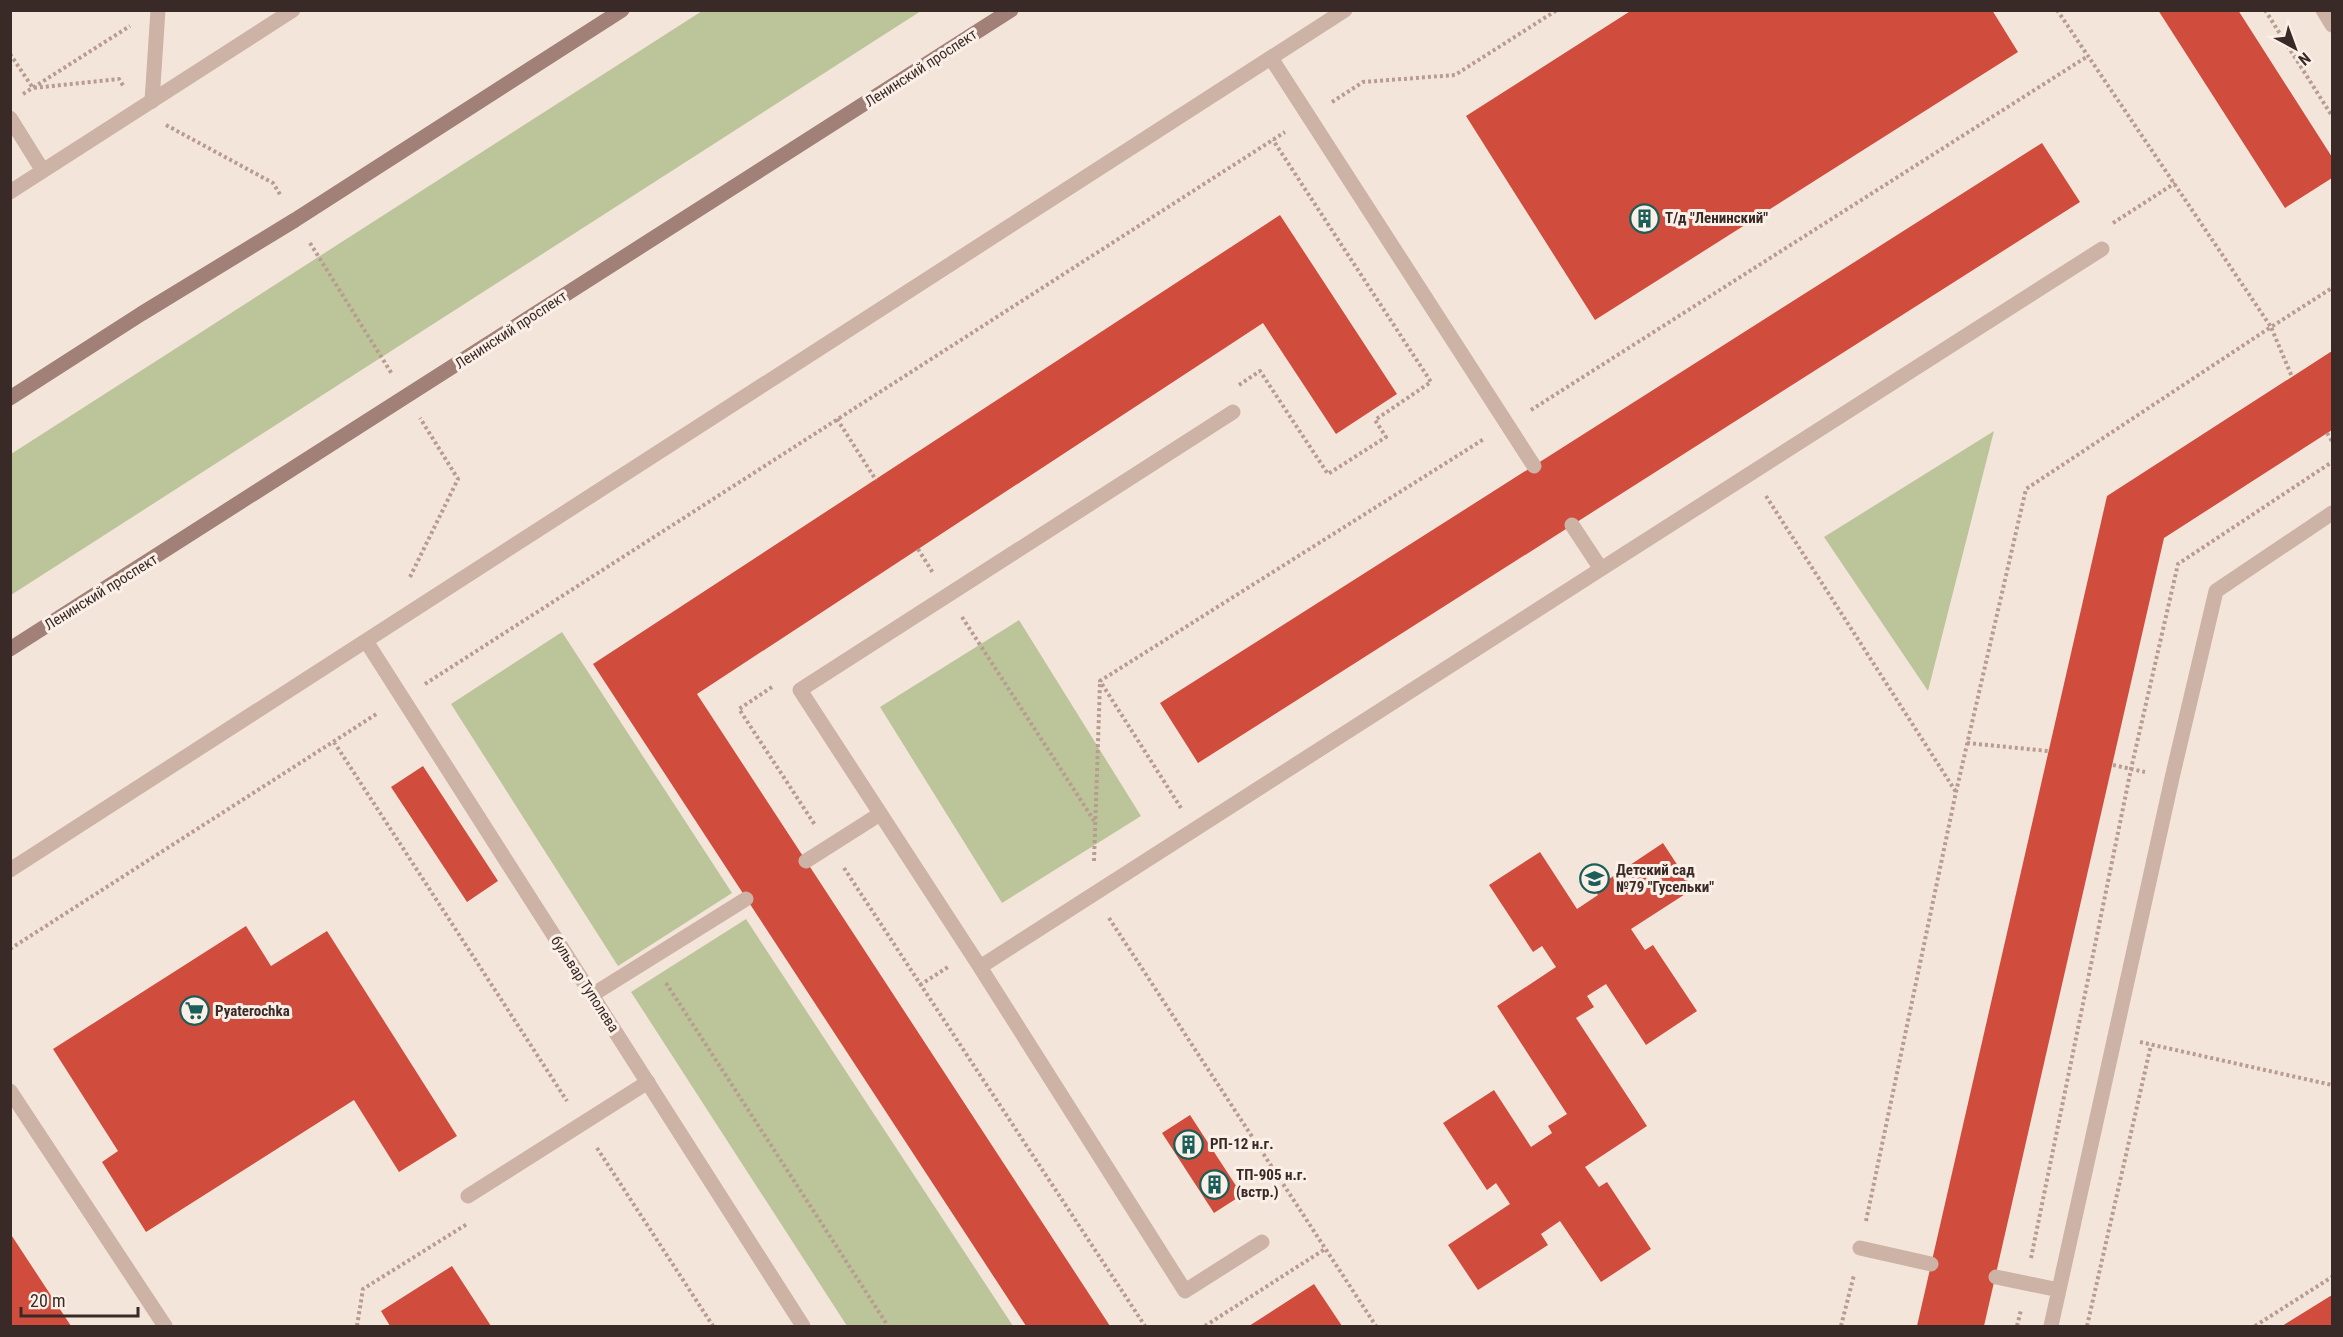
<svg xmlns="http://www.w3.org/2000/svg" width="2343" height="1337" font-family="'Roboto Condensed',sans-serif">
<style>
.green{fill:#bcc59a}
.building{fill:#d04c3d}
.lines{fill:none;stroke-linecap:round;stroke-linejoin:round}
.path{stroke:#b99c90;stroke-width:4;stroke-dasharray:3 3;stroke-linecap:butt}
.lane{stroke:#cdb2a6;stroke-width:15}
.street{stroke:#cdb2a6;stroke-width:15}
.secondary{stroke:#a18077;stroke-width:15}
.labels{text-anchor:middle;stroke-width:6;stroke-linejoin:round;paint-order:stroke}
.street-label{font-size:15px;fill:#392a27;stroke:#fbf0e8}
.poi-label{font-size:15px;font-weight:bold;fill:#392a27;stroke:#fbf0e8;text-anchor:start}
</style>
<rect width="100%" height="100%" fill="#f4e5db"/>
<path class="green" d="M702 11H921L11 595V454Z
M1994 431 1928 691 1824 537Z
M1019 620 1141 816 1002 903 880 707Z
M562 632 732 893 618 966 451 704Z
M746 919 1013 1326H847L631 992Z"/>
<path class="building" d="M1632 10H1992L2018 52 1595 320 1466 116Z
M2158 10H2238L2332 157V178L2285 208Z
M2042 143 2080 202 1198 763 1160 703Z
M1280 215 1397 394 1336 434 1263 323 697 694 1110 1326H1026L593 664Z
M2332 351V430L2164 538 1984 1326H1917L2107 496Z
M423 766 498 881 467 902 391 787Z
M1663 843 1693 889 1631 929 1645 950 1653 945 1697 1011 1646 1045 1606 984 1587 996 1594 1007 1576 1018 1647 1126 1585 1167 1599 1187 1607 1182 1651 1249 1601 1282 1560 1221 1541 1234 1548 1245 1478 1290 1448 1245 1510 1204 1496 1183 1487 1190 1443 1123 1494 1090 1531 1147 1552 1133 1548 1126 1567 1114 1497 1006 1556 967 1542 946 1533 952 1489 885 1540 852 1577 909 1598 895 1594 889Z
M246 926 271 966 327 931 457 1136 399 1172 354 1100 146 1232 102 1162 118 1151 53 1049Z
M1190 1115 1242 1195 1214 1213 1162 1133Z
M10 1233 71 1326H10Z
M452 1266 491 1326H390L381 1311Z
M1314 1284 1342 1326H1249Z
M2332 1295V1326H2282Z"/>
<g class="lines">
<path class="path" d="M2057 10 2271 327 2332 288
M2265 10 2332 116
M10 54 33 88 119 79 124 87
M23 94 130 26
M1332 102 1363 82 1455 75 1557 10
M166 125 273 183 281 196
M2113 223 2175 183
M310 243 392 374
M1239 385 1260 371 1328 474 1386 437 1375 420 1431 382 1273 140
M1531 410 2088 56
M837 419 876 480
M2327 433 2332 441
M1766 496 1956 792
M918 549 933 573
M410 577 458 479 420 418
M962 617 1095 822
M425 684 1285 132
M772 687 739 709 815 825
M334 742 567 1101
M1967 743 2048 751
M2113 765 2145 772
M1181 808 1100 681 1484 439
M1094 861 1100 683
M844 868 1145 1326
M1109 918 1376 1326
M10 949 378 713
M666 983 888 1326
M920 985 948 967
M2140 1042 2332 1085
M597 1148 713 1326
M1866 1221 1956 792 2026 489 2271 327 2292 377
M2031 1258 2131 769 2178 564 2332 462
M357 1326 363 1289 467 1224
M1205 1326 1325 1249
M1841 1326 1854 1275
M2017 1326 2021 1310
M2087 1326 2151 1045
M2255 1326 2332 1277"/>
<path class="lane" d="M2323 10 2332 25
M1271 58 1534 466
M152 101 158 10
M1233 412 800 690 980 967 1601 569
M1572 525 1601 569 2102 249
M806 861 880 814
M980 967 1185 1291 1262 1242
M592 995 746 899
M10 1091 165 1326
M468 1196 648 1082
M1860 1248 1931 1264
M1996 1277 2059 1290
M2051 1326 2172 778 2216 591 2332 513"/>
<path class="street" d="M10 118 43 171
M10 192 293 10
M366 641 803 1326
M10 870 1345 10"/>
<path class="secondary" d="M10 398 141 314 295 220 622 10
M10 649 1011 10"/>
</g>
<defs>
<symbol id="building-ring" viewBox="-11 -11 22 22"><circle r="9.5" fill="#fbf0e8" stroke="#195e59" stroke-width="1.5"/><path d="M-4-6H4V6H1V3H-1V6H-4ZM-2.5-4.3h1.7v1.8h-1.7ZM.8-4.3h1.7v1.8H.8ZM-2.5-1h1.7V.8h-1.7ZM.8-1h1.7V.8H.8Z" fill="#195e59"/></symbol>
<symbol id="school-ring" viewBox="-11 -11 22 22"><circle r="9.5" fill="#fbf0e8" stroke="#195e59" stroke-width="1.5"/><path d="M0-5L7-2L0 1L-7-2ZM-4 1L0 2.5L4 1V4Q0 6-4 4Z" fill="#195e59"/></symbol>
<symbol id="supermarket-ring" viewBox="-11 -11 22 22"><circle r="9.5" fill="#fbf0e8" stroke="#195e59" stroke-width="1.5"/><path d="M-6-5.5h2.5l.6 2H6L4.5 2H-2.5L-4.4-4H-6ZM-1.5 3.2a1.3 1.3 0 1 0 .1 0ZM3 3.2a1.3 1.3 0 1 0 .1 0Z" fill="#195e59"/></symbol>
</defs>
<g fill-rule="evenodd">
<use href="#building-ring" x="1628" y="202" width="33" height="33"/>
<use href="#school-ring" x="1578" y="862" width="33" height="33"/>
<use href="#supermarket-ring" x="178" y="994" width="33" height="33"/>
<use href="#building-ring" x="1172" y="1128" width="33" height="33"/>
<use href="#building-ring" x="1198" y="1168" width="33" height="33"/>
</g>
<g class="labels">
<g class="street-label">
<text transform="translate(921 68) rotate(-33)" y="5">Ленинский проспект</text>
<text transform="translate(511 330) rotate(-33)" y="5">Ленинский проспект</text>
<text transform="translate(101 592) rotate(-32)" y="5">Ленинский проспект</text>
<text transform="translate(585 984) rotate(57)" y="5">бульвар Туполева</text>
</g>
<g class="poi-label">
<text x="1665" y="223">Т/д "Ленинский"</text>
<text x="1616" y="875">Детский сад<tspan x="1616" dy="17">№79 "Гусельки"</tspan></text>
<text x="215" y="1016">Pyaterochka</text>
<text x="1210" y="1149">РП-12 н.г.</text>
<text x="1236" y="1180">ТП-905 н.г.<tspan x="1236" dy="17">(встр.)</tspan></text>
</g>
</g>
<rect width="2343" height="1337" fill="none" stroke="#392a27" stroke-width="24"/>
<g transform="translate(2295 48) rotate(139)" stroke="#fbf0e8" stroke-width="4.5" paint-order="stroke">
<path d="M0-4.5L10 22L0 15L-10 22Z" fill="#392a27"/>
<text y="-9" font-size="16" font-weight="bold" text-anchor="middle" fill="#392a27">N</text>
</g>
<path d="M21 1307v9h117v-9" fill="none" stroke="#392a27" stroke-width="3"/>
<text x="30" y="1307" font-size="18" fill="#392a27" stroke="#fbf0e8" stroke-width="4.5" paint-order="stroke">20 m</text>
</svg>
